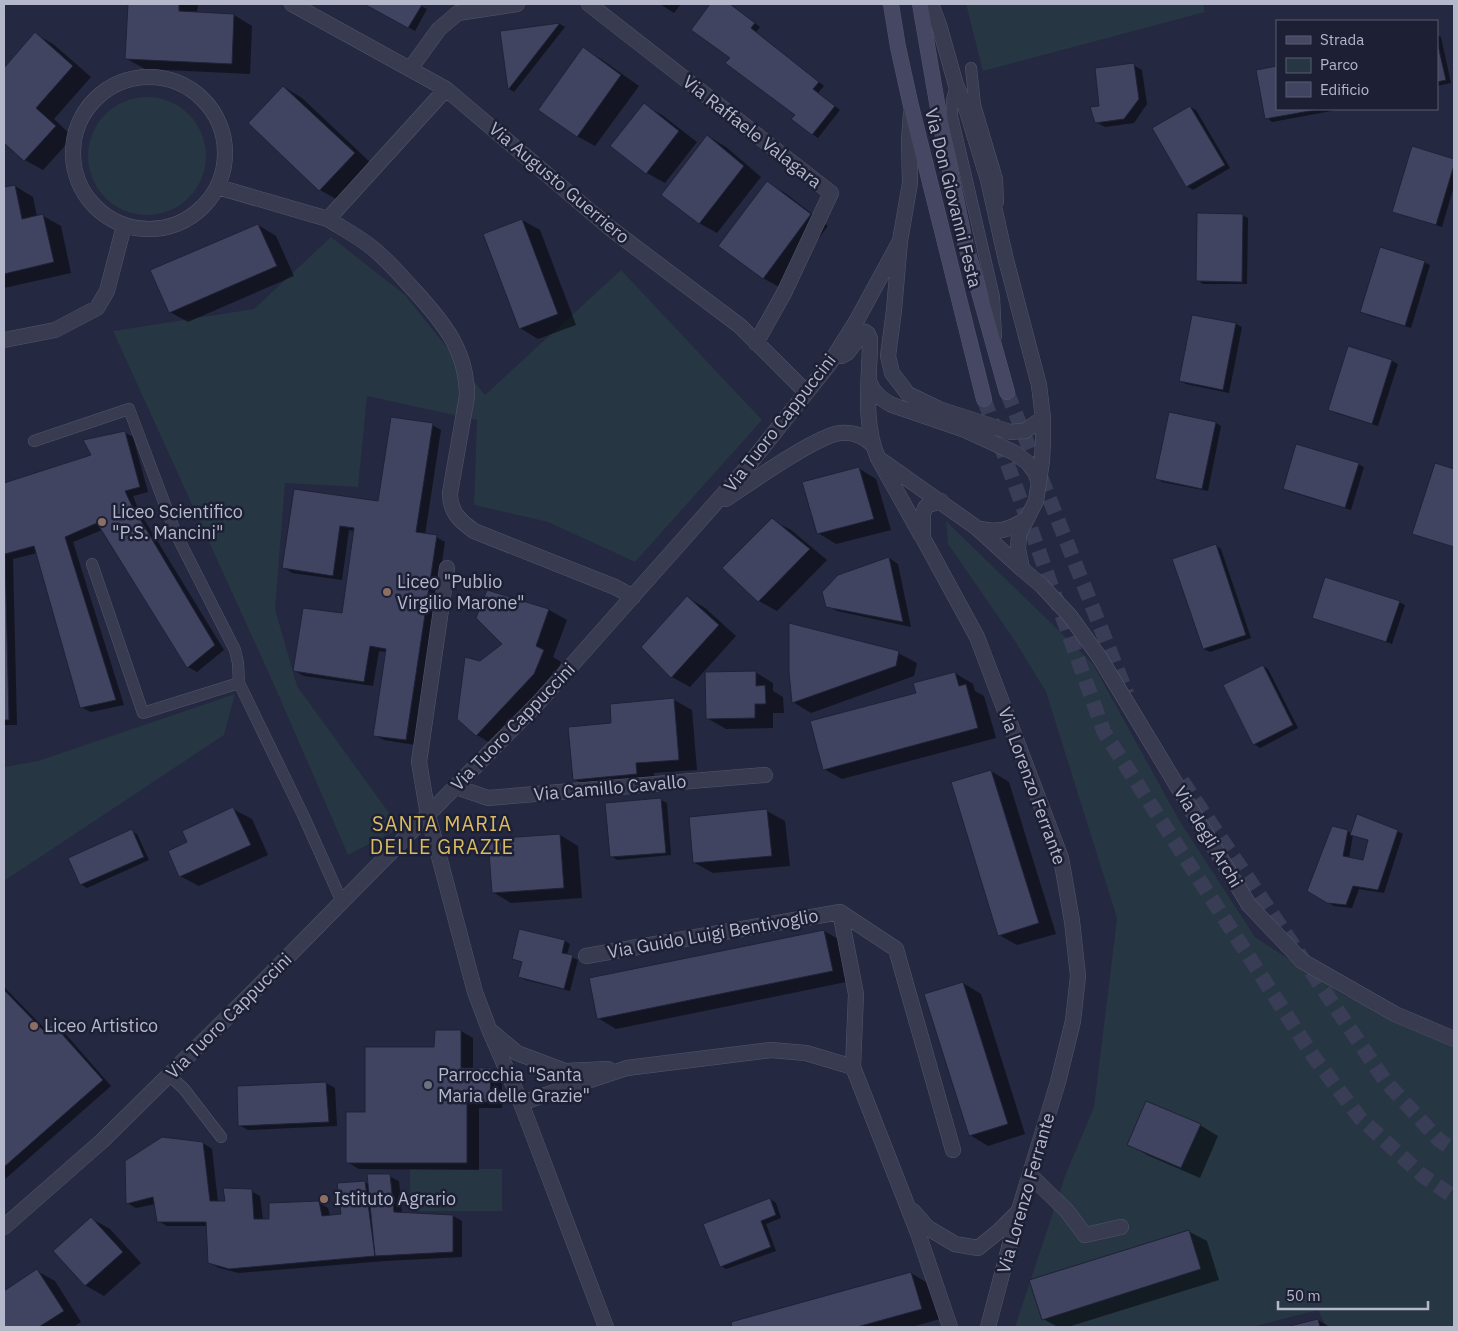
<svg xmlns="http://www.w3.org/2000/svg" width="1458" height="1331" font-family="'IBM Plex Sans',sans-serif">
<style>
.green{fill:#263642}
.shadow{fill:#0007;fill-rule:evenodd}
.building{fill:#404461;stroke:#1f2237}
.lines{fill:none;stroke-linecap:round;stroke-linejoin:round}
.secondary-tunnel{stroke:#3a3d56;stroke-width:15;stroke-dasharray:15 8;stroke-linecap:butt}
.service-casing{stroke:#53566b;stroke-width:12}
.minor-casing{stroke:#53566b;stroke-width:16}
.secondary-casing{stroke:#53566b;stroke-width:16}
.service{stroke:#393b50;stroke-width:11}
.minor{stroke:#393b50;stroke-width:15}
.secondary{stroke:#464863;stroke-width:15}
.education-dot{fill:#8d6e63;stroke:#1d2035;stroke-width:2}
.worship-dot{fill:#6b7280;stroke:#1d2035;stroke-width:2}
.labels{text-anchor:middle;stroke-width:5;stroke-linejoin:round;paint-order:stroke}
.street-label{font-size:18px;fill:#b5b7cb;stroke:#1d2035}
.poi-label{font-size:18px;fill:#b5b7cb;stroke:#1d2035;text-anchor:start}
.quarter-label{font-size:20px;letter-spacing:1px;fill:#d9bb62;stroke:#1d2035}
</style>
<rect width="100%" height="100%" fill="#242841"/>
<path class="green" d="M966 4H1203L1205 12 983 71Z
M88 156a59 59 0 1 1 118 0a59 59 0 1 1-118 0Z
M331 237 405 295 485 395 621 270 762 420 635 562 548 522 474 505 477 420 367 396 358 487 285 483 275 609 297 686 400 828 348 855 275 687 113 331 254 309Z
M946 521 1093 664 1179 820 1255 937 1342 994 1454 1048V1327H1326L1318 1310 1252 1327H1015L1065 1176 1094 1107 1117 918 1046 692 1015 641 948 544Z
M235 694 224 735 4 881V767L38 761Z
M410 1169H502V1211H410Z"/>
<path class="shadow" d="M129 4H198L197 13 234 15 252 26 250 74 145 69 127 59Z
M366 4H417L427 9 415 31Z
M660 4H681L674 13Z
M712 4H730L760 27 756 32 824 86 818 93 840 110 818 138 812 134 797 115 732 58 692 29Z
M560 24 565 27 514 92 509 89 501 32Z
M35 34 53 44 91 77 54 119 73 137 43 170 25 160 4 141V70Z
M1437 35 1441 37 1451 83 1437 86Z
M583 49 601 59 639 86 595 146 577 136Z
M1133 65 1142 70 1147 104 1134 123 1105 127 1096 122 1100 107Z
M284 87 302 98 372 164 338 200 320 190Z
M644 105 662 115 697 142 665 183 647 173Z
M1190 107 1196 110 1230 168 1193 190 1187 186 1153 129Z
M1277 109H1342L1272 122 1267 118Z
M708 136 726 147 761 177 717 233 699 223Z
M1413 148 1454 160V186L1442 227 1399 214 1393 211Z
M767 183 785 193 828 226 781 288 763 278Z
M15 186 33 197 37 217 43 216 61 226 71 273 4 288V189Z
M1242 215 1248 218 1247 284H1203L1197 280Z
M522 220 540 230 576 325 538 339 520 328Z
M258 225 276 236 294 276 188 322 170 312Z
M1424 262 1430 265 1411 328 1367 315 1361 311Z
M1193 316 1236 324 1242 327 1229 393 1186 384 1181 381Z
M1349 347 1392 361 1398 364 1378 426 1335 413 1330 409Z
M1216 423 1221 426 1208 491 1162 482 1156 478Z
M432 425 441 430 425 535 436 537 445 542 415 745 384 740 374 735 387 652 379 651 373 686 304 676 295 671 343 615 355 531 349 530 342 580 292 573 283 567 295 490 379 503Z
M124 432 133 437 148 492 133 496 139 511 224 650 197 672 188 667 102 530 73 542 124 705 91 712 81 707 37 553 13 559 17 725H4V484L92 456Z
M1358 464 1364 467 1351 510 1290 492 1284 488Z
M1436 464 1454 470V547L1414 533Z
M858 468 876 479 891 530 836 544 818 533Z
M772 520 791 530 827 560 777 611 759 601Z
M1215 545 1221 549 1251 638 1210 652 1204 649Z
M889 558 898 564 911 627 837 611 828 606Z
M687 597 705 608 736 636 690 687 672 677Z
M1399 602 1405 605 1392 644 1313 617Z
M549 610 567 620 553 657 561 662 552 685 495 746 477 735 481 663Z
M898 653 917 663 914 676 811 713 793 702Z
M1263 666 1268 669 1298 728 1260 748 1254 744Z
M755 672 773 683V691L783 697 784 713H773V728L726 729 707 718Z
M955 673 973 684 975 691 984 696 996 738 842 779 824 769 917 694Z
M674 700 692 710 697 770 654 773 655 784 592 789 574 779 612 724Z
M991 771 1009 782 1056 934 1017 945 999 935Z
M661 800 667 803 671 855 617 860 611 856Z
M233 809 252 819 268 855 199 886 180 876 189 843Z
M767 811 785 821 790 866 713 873 695 863 690 818Z
M131 831 137 834 149 860 87 888 81 884Z
M1347 831 1352 834 1397 831 1403 834 1384 893 1359 889 1352 908 1334 906 1309 890ZM1353 835 1369 841 1364 861 1349 858Z
M560 835 578 846 582 898 511 903 493 892Z
M824 931 842 941 851 981 616 1029 598 1018 590 979Z
M565 941 570 944 567 955 578 960 570 991 525 980 520 977 523 963 513 959Z
M963 983 981 994 1025 1134 988 1146 970 1135Z
M4 987 46 1030 53 1025 62 1030 111 1086 4 1180Z
M461 1031 473 1038V1069H490L502 1076V1108H479V1170L359 1169 347 1162 436 1048Z
M326 1083 335 1088 337 1126 248 1130 239 1125Z
M1200 1125 1218 1136 1200 1178 1147 1155 1129 1144Z
M203 1143 212 1149 218 1202H226L251 1191 260 1196 263 1220H270L319 1203 328 1208 330 1216 343 1215 365 1182 369 1184 389 1176 399 1181 402 1214 453 1216 462 1221V1257L385 1261 239 1273 219 1268 210 1263 207 1226H167L158 1221 155 1204 136 1208 127 1203Z
M770 1199 776 1203 781 1218 766 1224 776 1251 726 1269 721 1266Z
M92 1219 110 1229 141 1263 104 1296 85 1285Z
M1188 1231 1207 1241 1219 1280 1068 1327H1058L1043 1319Z
M37 1271 55 1281 81 1322 73 1327H4V1292Z
M911 1273 929 1284 940 1319 911 1327H733L732 1323Z
M1318 1320 1330 1327H1291Z"/>
<path class="building" d="M128 4H179V11L234 14 232 64 125 59Z
M364 4H420L422 5 408 28Z
M710 4H730L755 23 751 28 819 82 813 89 835 106 812 135 791 119 795 115 725 63 730 58 691 30Z
M560 23 508 90 500 31Z
M35 32 73 66 36 108 56 126 24 161 4 143V68Z
M1437 41 1446 80 1437 82Z
M583 47 621 75 577 137 538 110Z
M1134 63 1139 99 1124 119 1095 123 1090 107 1099 106 1095 68Z
M1277 66V109H1321L1265 119 1256 70Z
M283 86 355 153 319 191 248 123Z
M644 103 679 131 646 174 610 146Z
M1190 106 1225 165 1186 187 1152 128Z
M707 135 744 166 699 224 661 195Z
M1412 146 1454 159V165L1436 225 1392 212Z
M767 181 811 214 763 279 718 246Z
M15 185 22 219 43 214 54 262 4 274V187Z
M1197 213 1243 214 1242 282 1196 281Z
M522 219 558 314 519 329 483 234Z
M258 224 277 266 169 313 150 270Z
M1380 247 1425 261 1405 326 1360 312Z
M1192 315 1236 323 1223 390 1179 381Z
M1348 346 1392 360 1372 424 1328 410Z
M1169 412 1216 422 1202 489 1155 479Z
M391 417 433 423 416 532 437 535 406 740 373 736 386 649 370 646 364 682 293 671 303 608 342 613 354 528 340 526 333 576 282 568 294 489 378 501Z
M125 431 140 487 125 491 131 504 215 645 187 668 97 523 65 537 116 700 80 708 34 546 5 554 9 720H4V483L91 455 83 440Z
M1296 444 1359 463 1345 508 1283 489Z
M1435 463 1454 469V547L1412 534Z
M859 467 874 519 817 534 802 482Z
M772 518 810 549 758 602 722 568Z
M1216 544 1246 635 1203 649 1172 559Z
M889 557 903 622 826 607 822 592 838 575Z
M1325 577 1400 601 1386 642 1312 618Z
M487 590 549 609 536 646 544 650 534 674 476 736 457 719 465 657 480 661 502 644 476 618Z
M687 596 719 625 671 678 641 647Z
M789 623 899 651 896 666 792 703 789 672Z
M1263 665 1293 725 1253 745 1223 685Z
M756 671V686L765 685 766 704H755V718L706 719 705 672Z
M955 672 959 686 966 684 978 728 823 770 810 721 916 693 913 683Z
M674 698 679 760 636 763 637 774 573 780 568 727 611 723 610 704Z
M991 770 1039 923 998 936 951 782Z
M661 798 666 853 610 857 605 803Z
M233 807 251 845 179 877 168 851 187 842 182 831Z
M767 809 772 856 693 863 689 817Z
M1357 814 1398 830 1378 890 1353 886 1346 905 1327 903 1307 891 1332 826 1348 830 1343 856 1363 860 1368 840 1350 835Z
M132 829 144 857 80 885 68 858Z
M560 834 564 888 492 893 488 839Z
M519 929 565 940 562 953 573 955 564 989 518 977 522 962 512 959Z
M824 930 833 971 597 1019 589 978Z
M963 982 1008 1124 969 1136 924 994Z
M4 990 44 1031 53 1024 103 1080 4 1167Z
M435 1030H461V1068H491L490 1102H467V1163H346V1112H365V1047H434Z
M326 1082 329 1122 238 1126 237 1086Z
M1146 1101 1201 1124 1181 1168 1127 1145Z
M162 1137 203 1142 210 1201H225L223 1188 252 1189 254 1219H269V1203L319 1201 322 1216 341 1214 337 1183 365 1181 375 1256 229 1269 208 1263 206 1222H157L153 1197 126 1204 125 1161Z
M367 1174H390L394 1212 453 1215V1252L375 1256Z
M770 1198 776 1215 761 1221 771 1247 720 1267 703 1224Z
M91 1217 123 1252 85 1286 53 1251Z
M1189 1230 1201 1269 1042 1320 1029 1280Z
M37 1269 64 1311 39 1327H4V1291Z
M911 1272 922 1309 857 1327H732L731 1322Z
M1318 1319 1320 1327H1286Z"/>
<g class="lines">
<path class="secondary-tunnel" d="M1007 392 1127 694
M984 399 1104 732 1313 1056 1360 1118 1423 1176 1454 1197
M1182 781 1386 1082 1439 1140 1454 1150"/>
<defs>
<path id="service" d="M971 68 975 105 997 179 998 202
M956 85 952 100V116L994 297 996 337
M34 441 129 409 176 534 235 650 238 663 239 683 304 817 342 902
M92 564 143 713 239 683
M169 1075 184 1089 221 1137"/>
<path id="minor" d="M292 4 446 89 610 228 740 326 806 392
M589 4 831 193 784 293 756 343
M410 69 439 29 458 13 517 4
M73 153a76 76 0 1 1 152 0a76 76 0 1 1-152 0Z
M911 113 909 140 910 183 900 241 894 310 888 356 892 373 908 394 939 409 1010 432 1025 431 1043 418
M218 187 328 219 446 89
M328 219C342 228 357 236 370 246 386 258 400 275 414 290 443 322 467 350 467 396L450 493C450 512 459 520 474 531L615 587 633 597
M4 340 55 330 97 308 107 291 124 226
M841 356 847 353 862 334 865 332 868 334 870 339C870 378 862 421 878 458L921 535
M869 381C873 393 881 399 892 405L965 430 1015 453 1028 463 1035 472 1039 483
M878 458 977 528 1022 569 1018 549 1019 534 1036 501 1042 461 1043 440V418L1039 385 1006 260 988 180 966 108 956 85 939 25 931 4
M726 499C748 484 819 434 841 433 854 432 864 436 873 445
M941 501 928 505 925 508 923 514V538L977 637 1061 858 1072 921 1078 976 1073 1021 1058 1082 1019 1210 988 1327
M977 528C998 533 1007 531 1025 520
M447 568 419 762 428 815 475 992 489 1029 521 1103 606 1327
M1022 569 1042 586 1070 616 1100 658 1249 905 1302 961 1395 1014 1454 1039
M456 787 488 798 765 775
M840 912 896 949 953 1150
M586 956 840 912 856 994 853 1067
M492 1032 517 1053 565 1071 608 1069
M521 1103 627 1068 771 1050 806 1053 853 1067 918 1233 950 1327
M1030 1175 1067 1211 1085 1235 1121 1227
M913 1211 928 1228 955 1244 978 1248 999 1231 1019 1211
M4 1227 102 1141 250 995 539 702 743 472 830 363 857 320 900 241"/>
<path id="secondary" d="M891 4 898 47 911 106 984 399
M920 4 941 126 965 242 1007 392"/>
</defs>
<use href="#service" class="service-casing"/>
<use href="#minor" class="minor-casing"/>
<use href="#secondary" class="secondary-casing"/>
<use href="#service" class="service"/>
<use href="#minor" class="minor"/>
<use href="#secondary" class="secondary"/>
</g>
<g class="education-dot">
<circle cx="102" cy="522" r="5"/>
<circle cx="387" cy="592" r="5"/>
<circle cx="34" cy="1026" r="5"/>
<circle cx="324" cy="1199" r="5"/>
</g>
<circle class="worship-dot" cx="428" cy="1085" r="5"/>
<g class="labels">
<g class="street-label">
<text transform="translate(752 132) rotate(38)" y="6">Via Raffaele Valagara</text>
<text transform="translate(559 183) rotate(40)" y="6">Via Augusto Guerriero</text>
<text transform="translate(953 198) rotate(76)" y="6">Via Don Giovanni Festa</text>
<text transform="translate(780 423) rotate(-52)" y="6">Via Tuoro Cappuccini</text>
<text transform="translate(513 727) rotate(-46)" y="6">Via Tuoro Cappuccini</text>
<text transform="translate(1032 786) rotate(70)" y="6">Via Lorenzo Ferrante</text>
<text transform="translate(610 788) rotate(-5)" y="6">Via Camillo Cavallo</text>
<text transform="translate(1208 837) rotate(59)" y="6">Via degli Archi</text>
<text transform="translate(713 934) rotate(-10)" y="6">Via Guido Luigi Bentivoglio</text>
<text transform="translate(229 1016) rotate(-45)" y="6">Via Tuoro Cappuccini</text>
<text transform="translate(1026 1193) rotate(-74)" y="6">Via Lorenzo Ferrante</text>
</g>
<g class="poi-label">
<text x="112" y="518">Liceo Scientifico<tspan x="112" dy="21">"P.S. Mancini"</tspan></text>
<text x="397" y="588">Liceo "Publio<tspan x="397" dy="21">Virgilio Marone"</tspan></text>
<text x="44" y="1032">Liceo Artistico</text>
<text x="438" y="1081">Parrocchia "Santa<tspan x="438" dy="21">Maria delle Grazie"</tspan></text>
<text x="334" y="1205">Istituto Agrario</text>
</g>
<g class="quarter-label">
<text x="442" y="831">SANTA MARIA<tspan x="442" dy="23">DELLE GRAZIE</tspan></text>
</g>
</g>
<rect width="1458" height="1331" fill="none" stroke="#b5b7cb" stroke-width="10"/>
<rect x="1276" y="20" width="162" height="90" fill="#1d2035" stroke="#5a5c71"/>
<rect x="1286" y="36" width="25" height="8" fill="#464863" stroke="#5a5c71"/>
<text x="1320" y="45" font-size="15" fill="#b5b7cb">Strada</text>
<rect x="1286" y="58" width="25" height="15" fill="#263642" stroke="#5a5c71"/>
<text x="1320" y="70" font-size="15" fill="#b5b7cb">Parco</text>
<rect x="1286" y="82" width="25" height="15" fill="#404461" stroke="#5a5c71"/>
<text x="1320" y="95" font-size="15" fill="#b5b7cb">Edificio</text>
<path d="M1278 1301v8h150v-8" fill="none" stroke="#b5b7cb" stroke-width="2.5"/>
<text x="1286" y="1301" font-size="15" fill="#b5b7cb" stroke="#1d2035" stroke-width="4" paint-order="stroke">50 m</text>
</svg>
